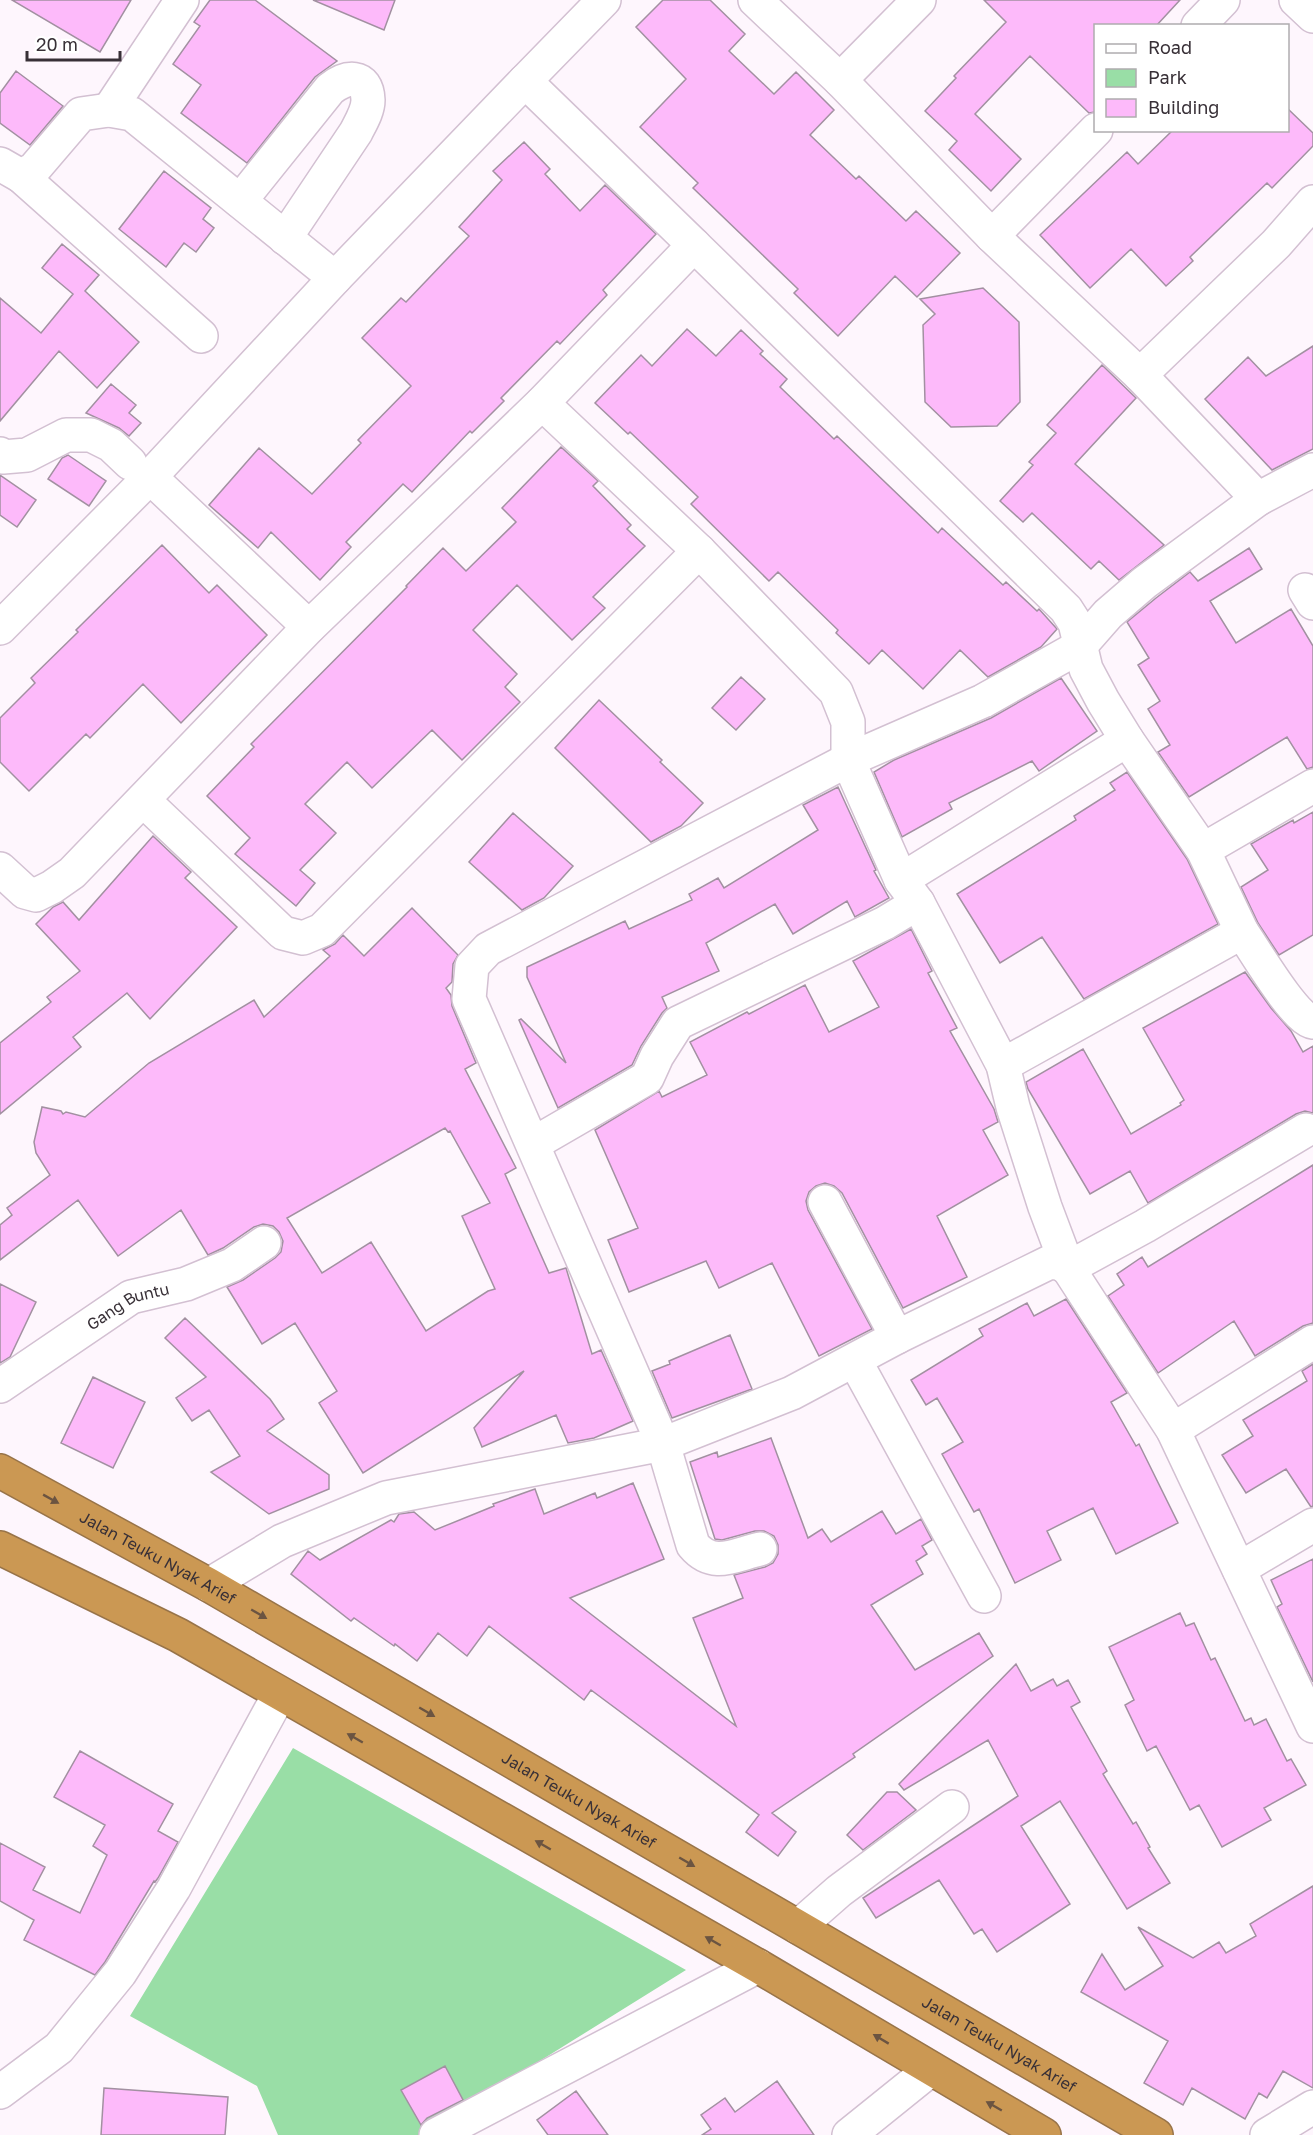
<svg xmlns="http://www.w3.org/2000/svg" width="1313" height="2135" font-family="'Golos Text',sans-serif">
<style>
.green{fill:#99dea6}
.building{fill:#fdbafa;stroke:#a290a1;stroke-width:1.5;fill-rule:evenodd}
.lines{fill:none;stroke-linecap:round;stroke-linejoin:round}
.minor-casing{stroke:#d3c0d2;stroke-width:36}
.highway-casing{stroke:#987449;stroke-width:36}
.minor{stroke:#fff;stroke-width:33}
.highway{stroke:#cb9853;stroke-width:33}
.oneway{fill:#6b5441}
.labels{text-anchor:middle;stroke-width:4.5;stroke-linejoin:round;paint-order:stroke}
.street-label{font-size:16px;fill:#383037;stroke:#fff}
</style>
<rect width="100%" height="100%" fill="#fef6fd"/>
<path class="green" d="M293 1748 686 1970 421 2135H278L257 2086 130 2016Z"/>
<path class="building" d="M12 0H131L100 52Z
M210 0H255L337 61 315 77 247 163 181 113 201 85 173 64 200 26 194 22Z
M313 0H395L384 30Z
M663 0H710L745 34 729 51 774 94 796 72 834 110 810 135 856 179 859 176 906 221 916 211 960 253 917 297 895 276 838 336 794 293 798 289 693 188 698 183 640 127 686 79 636 27Z
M984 0H1180L1156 26H1095V112L1089 113 1030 56 975 114 1021 159 991 191 949 150 957 141 925 111 956 78 954 76 1006 22Z
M16 71 63 106 30 145 0 123V93Z
M1287 108 1313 133V146L1272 188 1267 183 1190 257 1193 261 1166 286 1131 249 1090 288 1040 235 1127 152 1138 164 1173 130H1287Z
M524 142 550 169 545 174 580 211 605 185 656 234 603 290 607 295 560 344 557 341 501 398 504 401 472 433 470 431 412 492 403 484 346 542 351 547 320 580 271 532 258 548 209 505 259 448 312 494 361 443 358 440 411 386 362 338 401 298 406 302 469 236 459 227 502 180 493 171Z
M164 171 211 208 203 219 214 228 196 252 184 243 166 267 119 229Z
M62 244 99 275 85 291 139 342 97 388 59 351 0 421V298L41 333 73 294 42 268Z
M983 288 1019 322 1020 402 997 426 951 427 925 402 923 325 935 314 920 299Z
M687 329 716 356 741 330 763 351 760 354 787 379 780 387 834 439 837 436 938 533 942 528 1003 585 1006 582 1037 611 1039 609 1057 629 1041 647 988 677 960 650 923 689 882 650 869 664 836 633 838 630 778 572 769 581 691 504 698 497 630 432 628 434 595 403 641 355 652 366Z
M1313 346V449L1272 470 1205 399 1248 357 1266 376Z
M1102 365 1136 398 1075 464 1164 545 1119 580 1099 561 1091 569 1032 513 1023 522 1000 501 1033 465 1029 462 1056 433 1047 425Z
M111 384 136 405 129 413 141 423 129 436 119 428 86 413Z
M561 447 598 481 593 486 631 525 627 529 645 546 593 597 605 608 572 640 517 585 473 630 517 674 505 687 520 702 462 760 432 730 372 788 347 762 305 804 336 833 300 870 315 883 296 906 235 854 250 838 207 796 254 747 251 744 407 587 406 586 443 548 466 571 516 522 502 508Z
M68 455 106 481 89 506 48 479 62 458Z
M0 475 36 500 17 527 0 515Z
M162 545 209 593 217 585 267 635 181 723 143 684 90 738 86 734 29 791 0 762V718L35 683 31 678 78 632 76 630Z
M1249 548 1262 569 1210 601 1236 643 1291 609 1313 646V767L1307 769 1287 737 1189 797 1158 752 1170 745 1148 709 1160 701 1138 665 1149 658 1127 622 1156 598 1190 572 1198 581Z
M741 677 765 699 736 730 712 708Z
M1061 678 1097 731 1039 771 1032 761 949 803 952 809 902 837 874 772 894 760 991 718Z
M599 700 662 760 660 762 703 803 681 826 651 842 555 748Z
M1127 772 1187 859 1218 924 1084 999 1042 937 1000 963 957 894 1076 820 1074 816 1115 790 1110 783Z
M838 787 876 870 874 871 889 898 855 917 847 901 793 934 775 904 706 943 719 971 662 997 667 1008 662 1013 641 1046 632 1065 558 1108 519 1020 521 1019 566 1063 527 977V967L625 921 629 929 692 900 689 894 718 878 724 888 818 830 803 805Z
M1313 812V935L1279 955 1258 923 1241 887 1268 870 1251 844 1293 820 1294 823Z
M513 813 573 866 544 898 522 910 469 862Z
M153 836 191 872 185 878 237 927 150 1019 127 993 73 1037 81 1047 0 1114V1043L51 1002 47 997 80 971 36 924 53 907 63 902 79 920Z
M412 908 458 955 453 964 452 982 446 988 451 995 452 1006 476 1063 465 1069 516 1168 505 1174 549 1273 566 1268 592 1354 601 1350 633 1421 594 1438 568 1443 556 1415 482 1447 474 1428 524 1371 363 1473 319 1403 337 1391 295 1323 262 1344 227 1287 243 1280 275 1258 281 1252 283 1241 279 1232 273 1226 263 1224 254 1227 223 1248 208 1255 181 1210 118 1256 78 1200 0 1260V1225L12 1215 7 1208 50 1175 36 1153 34 1142 42 1107 61 1111 63 1114 66 1112 85 1117 149 1063 254 1000 264 1017 330 956 323 950 335 944 343 935 364 956ZM445 1128 448 1132 450 1131 490 1203 462 1216 495 1289 488 1291 426 1331 371 1242 322 1273 287 1218Z
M911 929 932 971 928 973 957 1028 950 1031 994 1109 998 1122 983 1130 1008 1175 937 1216 967 1277 903 1308 842 1193 834 1186 825 1183 816 1186 809 1192 806 1201 808 1210 872 1329 819 1356 772 1263 719 1288 706 1261 629 1292 608 1240 638 1228 595 1130 659 1091 662 1097 707 1075 690 1042 747 1012 749 1014 805 985 829 1032 879 1007 853 961Z
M1245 972 1271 1008 1291 1031 1303 1052 1313 1046V1113L1305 1111 1296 1114 1148 1203 1130 1171 1090 1194 1028 1089 1026 1082 1083 1049 1131 1134 1181 1105 1180 1103 1184 1100 1143 1028Z
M1313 1165V1323L1303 1326 1255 1356 1234 1321 1158 1373 1108 1296 1124 1285 1117 1274 1142 1257 1148 1267Z
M0 1284 36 1302 10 1357 0 1363Z
M1066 1299 1127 1393 1111 1402 1136 1446 1139 1444 1178 1523 1116 1554 1093 1508 1047 1531 1061 1560 1015 1583 979 1509 974 1512 942 1454 963 1442 937 1398 926 1405 911 1380 983 1336 979 1329 1027 1303 1034 1316Z
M185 1318 270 1399 284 1419 267 1431 329 1475V1489L269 1514 211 1472 240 1456 209 1410 192 1421 176 1398 206 1377 165 1338Z
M730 1335 752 1389 672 1418 652 1371 670 1364 669 1361Z
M1313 1364V1506L1311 1507 1286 1469 1246 1493 1222 1455 1253 1436 1243 1420 1307 1381 1302 1371Z
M93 1377 145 1402 113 1468 61 1443Z
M771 1438 808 1538 822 1529 831 1542 882 1511 896 1534 921 1519 932 1540 922 1546 927 1554 916 1561 923 1574 871 1605 915 1670 979 1633 993 1656 853 1754 855 1757 772 1813 796 1832 778 1856 746 1832 759 1815 591 1690 584 1700 489 1626 467 1656 438 1633 417 1661 395 1644 394 1646 354 1618 351 1621 291 1574 308 1551 320 1560 391 1520 394 1522 399 1514 414 1512 435 1530 494 1506 493 1504 535 1489 544 1514 595 1493 597 1498 633 1483 664 1559 570 1598 736 1726 693 1618 743 1598 734 1575 765 1567 773 1563 778 1554V1545L774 1536 764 1531H755L722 1540 715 1539 690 1462 717 1452 718 1457Z
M1313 1559V1682L1277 1607 1282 1604 1271 1580Z
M1180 1613 1186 1626 1194 1623 1211 1660 1215 1658 1245 1721 1251 1718 1254 1725 1266 1719 1287 1761 1291 1759 1306 1785 1264 1808 1271 1820 1222 1847 1199 1805 1190 1810 1156 1746 1147 1751 1125 1705 1134 1700 1109 1647Z
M1016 1664 1031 1691 1053 1679 1057 1686 1068 1680 1080 1702 1071 1707 1107 1771 1103 1774 1133 1824 1136 1822 1150 1847 1148 1848 1170 1883 1127 1909 1060 1801 1021 1826 1070 1904 997 1952 982 1929 974 1934 939 1880 876 1918 863 1898 1018 1796 988 1740 904 1790 899 1784Z
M80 1751 173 1804 158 1831 178 1842 158 1878 155 1882 154 1881 105 1962 95 1975 24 1940 34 1920 0 1901V1843L45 1867 33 1890 80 1913 107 1855 93 1846 105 1825 54 1797Z
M887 1792H897L916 1810 863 1850 847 1835Z
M1313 1886V2088L1283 2071 1267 2098 1259 2093 1245 2119 1192 2088 1183 2105 1144 2083 1168 2041 1081 1992 1102 1954 1125 1990 1163 1966 1138 1927 1193 1958 1219 1942 1226 1953 1256 1936 1250 1924Z
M445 2066 463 2100 427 2118 421 2125 401 2090Z
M777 2081 814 2135H702L711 2129 701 2115 725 2098 735 2112Z
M104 2088 228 2097 225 2135H101Z
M576 2091 608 2135H548L537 2120Z"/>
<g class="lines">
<defs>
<g id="minor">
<path d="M755 0 840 80 992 236 1140 375 1258 499 1313 470"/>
<path d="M1296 0 1313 16"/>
<path d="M1198 26 1223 0"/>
<path d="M840 80 919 0"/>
<path d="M109 110 182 0"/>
<path d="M0 164 21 176 34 169 81 114 109 110 132 114 335 278"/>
<path d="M21 176 201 336"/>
<path d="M240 201 330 89C346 76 367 73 368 100 368 111 361 122 356 132L285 238"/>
<path d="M992 236 1096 130"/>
<path d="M694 245 1066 609 1075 623 1086 669 1103 701 1127 740 1203 850 1242 932"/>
<path d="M1140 375 1276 244 1313 202"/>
<path d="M542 403 699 551 836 692 848 722V760L901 880 918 903 1003 1065 1013 1107 1045 1207 1068 1268 1173 1430 1313 1726"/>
<path d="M0 454 3 457 27 455 66 435H91L111 445 130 463"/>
<path d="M150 477 309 627"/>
<path d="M1305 590 1313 603"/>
<path d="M0 628 150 477 335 278 525 81"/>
<path d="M143 800 283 933 303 938 322 930 699 551"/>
<path d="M1203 850 1313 786"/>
<path d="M0 869 25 892 36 895 52 887 72 873 309 627 542 403 694 245 525 81 604 0"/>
<path d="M901 880 1127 740"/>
<path d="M1003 1065 1242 932C1254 949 1295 1020 1313 1022"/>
<path d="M533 1144 647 1078 657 1056 678 1023 885 923 918 903"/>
<path d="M825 1202 897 1337"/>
<path d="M855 1361 984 1596"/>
<path id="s1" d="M0 1386 131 1297 186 1284 232 1265 264 1243"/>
<path d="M1173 1430 1313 1342"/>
<path d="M760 1549C734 1555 713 1569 693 1545L663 1444 469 999 472 966 488 949 848 760 983 701 1079 647 1108 614 1144 583 1258 499"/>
<path d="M1239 1569 1313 1525"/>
<path d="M209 1585 282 1541 386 1498 663 1444 792 1393 897 1337 1048 1263 1057 1262 1068 1268 1145 1226 1306 1130"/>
<path d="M798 1927 839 1891 952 1807"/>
<path d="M0 2092 59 2048 120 1973 174 1888 279 1695"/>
<path d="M436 2135 758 1966"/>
<path d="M849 2135 931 2069"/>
<path d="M1267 2135 1313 2107"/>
</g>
<g id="highway">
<path id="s2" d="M0 1471 209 1585 1156 2135"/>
<path d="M0 1548 178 1635 758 1966 1044 2135"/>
</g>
</defs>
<use href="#minor" class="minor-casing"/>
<use href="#highway" class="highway-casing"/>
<use href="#minor" class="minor"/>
<use href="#highway" class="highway"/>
</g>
<defs><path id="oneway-solid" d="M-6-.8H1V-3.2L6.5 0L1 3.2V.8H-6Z" transform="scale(1.5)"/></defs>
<g class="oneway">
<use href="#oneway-solid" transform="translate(51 1499) rotate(29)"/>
<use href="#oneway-solid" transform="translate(259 1614) rotate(30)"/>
<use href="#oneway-solid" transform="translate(427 1712) rotate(30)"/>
<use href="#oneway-solid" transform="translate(355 1738) rotate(-150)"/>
<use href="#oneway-solid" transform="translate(543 1845) rotate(-150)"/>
<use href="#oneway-solid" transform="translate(687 1862) rotate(30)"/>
<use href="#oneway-solid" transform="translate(713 1941) rotate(-150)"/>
<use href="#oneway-solid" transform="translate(881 2039) rotate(-149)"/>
<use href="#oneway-solid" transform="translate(994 2106) rotate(-150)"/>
</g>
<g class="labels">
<g class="street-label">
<text dy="6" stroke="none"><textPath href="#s1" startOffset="152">Gang Buntu</textPath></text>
<text dy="6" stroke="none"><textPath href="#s2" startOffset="180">Jalan Teuku Nyak Arief</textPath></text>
<text dy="6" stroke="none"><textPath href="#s2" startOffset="666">Jalan Teuku Nyak Arief</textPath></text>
<text dy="6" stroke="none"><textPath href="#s2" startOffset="1152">Jalan Teuku Nyak Arief</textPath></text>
</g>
</g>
<rect x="1094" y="24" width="195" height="108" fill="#ffffff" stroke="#afacaf" stroke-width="1.5"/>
<rect x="1106" y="44" width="30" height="9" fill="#ffffff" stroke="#afacaf" stroke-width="1.5"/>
<text x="1148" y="54" font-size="18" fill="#383037">Road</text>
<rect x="1106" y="69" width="30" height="18" fill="#99dea6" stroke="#afacaf" stroke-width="1.5"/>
<text x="1148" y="84" font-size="18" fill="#383037">Park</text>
<rect x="1106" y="99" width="30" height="18" fill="#fdbafa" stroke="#afacaf" stroke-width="1.5"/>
<text x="1148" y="114" font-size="18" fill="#383037">Building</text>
<path d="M27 51v9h93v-9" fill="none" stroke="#383037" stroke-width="3"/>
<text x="36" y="51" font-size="18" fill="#383037" stroke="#ffffff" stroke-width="4.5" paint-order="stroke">20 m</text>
</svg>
